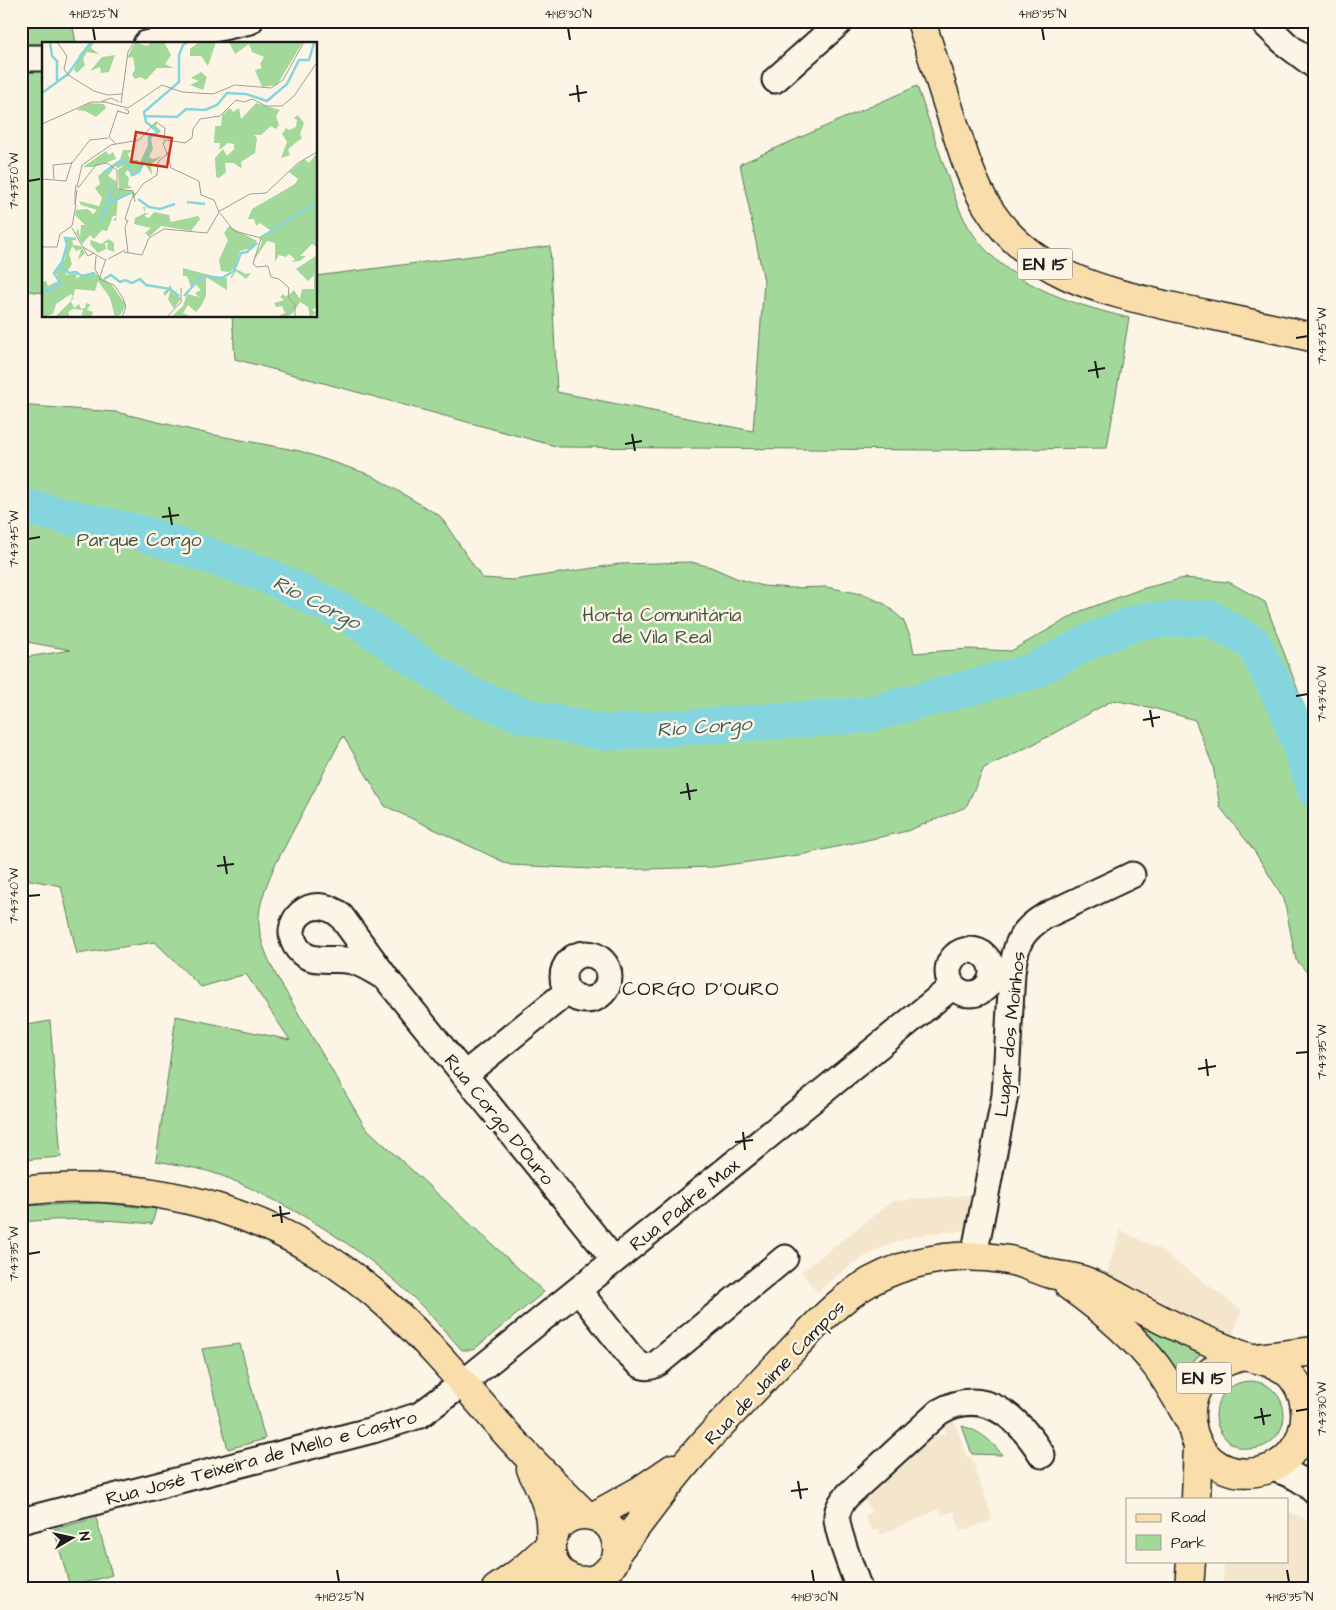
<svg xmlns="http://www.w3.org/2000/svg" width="1336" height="1610" font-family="'Architects Daughter',sans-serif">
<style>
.built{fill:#f4e6cd}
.green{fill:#a3d89b;stroke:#607a5c}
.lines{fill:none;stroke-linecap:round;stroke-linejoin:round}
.river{stroke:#84d5dd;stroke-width:36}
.minor-casing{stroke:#1c1c1c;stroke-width:29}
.major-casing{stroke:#1c1c1c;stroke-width:31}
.minor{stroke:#fcf5e5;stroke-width:25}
.major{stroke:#f9deab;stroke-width:28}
.ticks{fill:none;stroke:#1c1c1c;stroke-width:2}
.labels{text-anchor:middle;stroke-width:5;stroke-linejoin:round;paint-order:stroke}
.shield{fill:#fcf5e5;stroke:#5f5d58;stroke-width:1}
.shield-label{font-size:18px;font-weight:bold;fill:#1c1c1c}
.park-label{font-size:19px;fill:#445442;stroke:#fcf5e5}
.street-label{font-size:19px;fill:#1c1c1c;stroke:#fcf5e5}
.water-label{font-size:20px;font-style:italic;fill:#405d60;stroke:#fcf5e5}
.neighbourhood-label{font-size:20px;letter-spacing:1px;fill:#1c1c1c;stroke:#fcf5e5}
.inset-river{fill:none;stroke:#84d5dd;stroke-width:2.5}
.inset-road{fill:none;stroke:#a29e95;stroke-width:1}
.view{fill:#c8321e;fill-opacity:0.15;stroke:#c8321e;stroke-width:2.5}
.inset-edge{fill:none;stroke:#1c1c1c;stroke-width:2.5}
.neatline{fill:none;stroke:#1c1c1c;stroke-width:2}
.ticks-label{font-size:12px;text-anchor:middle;fill:#1c1c1c}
</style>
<rect width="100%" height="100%" fill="#fcf5e5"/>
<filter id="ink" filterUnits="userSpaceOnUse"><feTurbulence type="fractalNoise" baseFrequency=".02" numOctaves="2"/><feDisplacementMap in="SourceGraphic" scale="10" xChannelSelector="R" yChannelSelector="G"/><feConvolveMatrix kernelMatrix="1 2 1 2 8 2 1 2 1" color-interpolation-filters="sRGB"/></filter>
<g filter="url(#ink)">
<path class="built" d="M979 1194 973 1230 932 1233 909 1238 886 1246 864 1257 844 1270 817 1292 801 1272 893 1201Z
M1120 1230 1159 1249 1242 1310 1233 1335 1189 1318 1106 1276Z
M954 1420 967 1457 971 1456 993 1520 960 1531 954 1511 942 1515 940 1509 881 1535 878 1529 872 1531 864 1516 871 1512 863 1498 925 1440 946 1433 943 1424Z
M1287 1511 1302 1517 1315 1529V1589H1222L1224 1561H1287Z"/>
<path class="green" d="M21 21H72L76 44H44V293L21 290Z
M917 86C926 112 935 139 944 166 951 186 957 207 968 226 1002 283 1068 303 1129 318L1107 448 932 450 559 447 235 359 232 316H316V276L550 246 557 392 753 431 764 281 740 164Z
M21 404 31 406 116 412 209 434 300 451 371 475 440 516 482 578 513 580 620 564 691 562 711 567 736 578 763 586 792 588 826 587 862 594 885 604 903 620 911 638 914 653 969 649 1011 651 1081 611 1141 589 1184 578 1229 582 1265 602 1315 736V981L1296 960 1284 899 1253 849 1220 807 1213 766 1195 720 1153 708 1113 700 1040 741 984 768 966 807 907 831 805 854 713 867 612 870 510 865 385 806 343 736 274 867C254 914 253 929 276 975L365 1127 544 1292 473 1350H462C446 1332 430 1314 413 1297 370 1256 317 1221 264 1195 247 1186 229 1178 211 1172 193 1167 174 1164 156 1161L176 1016 290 1040 246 974 201 987 155 942 77 954 61 886 21 878V658L71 650 21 641Z
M50 1021 61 1157 21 1160V1026Z
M101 1203 156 1209 152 1224C108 1219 65 1218 21 1222V1206Z
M1105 1299 1203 1351 1191 1364 1182 1386Z
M240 1344 265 1439 228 1449 202 1349Z
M1216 1415a34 34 0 1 1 68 0a34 34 0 1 1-68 0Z
M962 1426C980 1431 991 1440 1002 1455L972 1454Z
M96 1518 112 1575 70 1587 54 1529Z"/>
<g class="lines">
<path class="river" d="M21 506 141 533 266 575 347 614 464 692 525 716 605 733 866 715 1033 671 1094 639 1141 621 1209 618 1253 643 1288 711 1315 790"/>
<defs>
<path id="minor" d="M1262 21 1287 45 1315 66
M146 44 250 21
M21 58H44
M775 80 841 21
M948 972a22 22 0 1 1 44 0a22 22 0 1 1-44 0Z
M563 977a23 23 0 1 1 46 0a23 23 0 1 1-46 0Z
M386 978C375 972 364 964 352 961 333 956 311 966 298 949 278 923 312 890 341 916L386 978 614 1260
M464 1075 568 991
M974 1256 1005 1095 1012 973C1015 945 1020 931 1045 916L1132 875
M578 1290 630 1356C639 1365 645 1371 658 1363L785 1258
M1273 1468C1289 1474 1303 1478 1315 1492
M21 1521 373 1430 420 1415 463 1383 953 986
M859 1589C854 1574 835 1528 837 1515 838 1507 843 1500 848 1495L939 1412C984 1385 1019 1418 1042 1455"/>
<path id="major" d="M921 21C931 52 941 84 951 115 961 146 970 178 987 206 1030 276 1103 291 1178 308 1224 318 1269 327 1315 338
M21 1191C158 1175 289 1214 391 1308 433 1346 469 1391 506 1433 531 1461 559 1488 585 1514
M1069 1286C1101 1309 1133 1335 1157 1367 1170 1385 1180 1404 1191 1423
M1257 1358 1315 1351
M1196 1499 1198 1444
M594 1516 639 1491 673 1468
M617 1552C643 1519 667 1484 695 1453 718 1426 745 1400 769 1374 793 1350 815 1323 842 1301 885 1265 946 1250 1002 1259 1020 1261 1035 1269 1051 1274 1060 1276 1070 1276 1079 1279 1100 1285 1121 1299 1141 1309 1172 1326 1206 1341 1239 1354 1258 1361 1276 1360 1291 1376 1321 1411 1301 1466 1256 1472 1182 1483 1161 1370 1246 1356
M496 1589C511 1579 526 1568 538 1556 543 1552 548 1547 551 1542 554 1538 554 1532 557 1528 567 1515 584 1512 598 1518 607 1522 614 1531 616 1541 619 1551 616 1562 609 1569 597 1584 572 1585 559 1570 546 1555 553 1533 549 1515 546 1498 538 1484 531 1469
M530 1589 567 1576
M1189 1589 1191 1561"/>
</defs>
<use href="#minor" class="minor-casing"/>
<use href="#major" class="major-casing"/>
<use href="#minor" class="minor"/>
<use href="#major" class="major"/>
</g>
</g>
<path class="ticks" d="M93 28 95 40M568 28 570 40M1042 28 1044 40M577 85 579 102M569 95 587 92M28 181 40 179M1296 338 1308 336M1095 361 1098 378M1088 371 1105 368M632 434 635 451M625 444 642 441M169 507 172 525M162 517 179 515M28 539 40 537M1296 696 1308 694M1150 710 1153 727M1143 720 1160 717M687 783 690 800M680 793 697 790M224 856 227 874M217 866 234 864M28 896 40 895M1296 1053 1308 1052M1206 1059 1208 1076M1198 1069 1216 1066M743 1132 745 1150M735 1142 753 1140M280 1206 282 1223M272 1216 290 1213M28 1254 40 1252M1261 1408 1264 1425M1296 1411 1308 1409M1254 1418 1271 1415M798 1481 801 1499M791 1491 808 1489M337 1570 339 1582M812 1570 814 1582M1287 1570 1289 1582"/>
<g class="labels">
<g class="shield">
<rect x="1017.5" y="248.5" width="55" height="31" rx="4"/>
<rect x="1176.5" y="1362.5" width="55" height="31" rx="4"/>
</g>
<g class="shield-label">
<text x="1045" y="270">EN 15</text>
<text x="1204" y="1384">EN 15</text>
</g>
<g class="park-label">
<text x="139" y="546">Parque Corgo</text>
<text x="662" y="621">Horta Comunitária<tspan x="662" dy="22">de Vila Real</tspan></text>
</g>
<g class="street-label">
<text transform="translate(1009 1034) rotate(-84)" y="7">Lugar dos Moinhos</text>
<text transform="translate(500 1119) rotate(51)" y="7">Rua Corgo D'Ouro</text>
<text transform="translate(684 1204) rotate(-39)" y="7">Rua Padre Max</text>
<text transform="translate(774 1372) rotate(-46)" y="7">Rua de Jaime Campos</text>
<text transform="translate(261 1457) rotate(-15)" y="7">Rua José Teixeira de Mello e Castro</text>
</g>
<g class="water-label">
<text transform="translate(317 602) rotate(27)" y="7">Rio Corgo</text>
<text transform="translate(704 726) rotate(-4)" y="7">Rio Corgo</text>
</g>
<g class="neighbourhood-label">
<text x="701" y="995">CORGO D'OURO</text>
</g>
</g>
<g transform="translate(42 42)">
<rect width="275" height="275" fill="#fcf5e5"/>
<path d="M48 0H52L49 6 57 12 45 10 41 17 43 23 35 31 32 28 37 13ZM93 0 105 4 106 1V5L108 0H122L129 13 123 22 132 26H115L104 38 99 35 93 37 90 33 93 27 91 15 85 16ZM157 0H174L166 24 159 14H148V7ZM187 0H261L235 43 220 45 213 28 220 26 218 22 222 15 210 10 207 2 193 12ZM73 13 67 30 59 31 58 25 48 29 60 15ZM159 30 165 35 161 48 148 43 157 39 149 36ZM47 61 62 62 64 66 54 75 43 69 34 68ZM214 61 238 68 234 74 237 83 234 87 229 84 219 93H212L215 96 213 111 199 120 200 127 192 121H183L184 130 177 136 174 135 173 116 181 107 185 114 192 107V102L186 101 177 108 178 101H172L173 84H179L180 73 188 66 191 70 197 66 199 77ZM256 73 262 81 258 92 260 96 246 107 248 113 239 116 245 100 240 92 244 86 247 88 254 85 255 78 252 76ZM115 80 114 84 119 89 109 96 111 107 107 115 111 117 121 114 109 122 110 133 103 122 93 134 85 128 83 132 87 136 86 143 90 146 77 148 76 128 82 123 76 126 71 123 78 118 81 108H90L86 112 88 118H96L97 122 107 101 106 94 114 90 109 84ZM64 109 67 113 71 110 74 117 52 125H41ZM275 111V205L270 202 258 214H264L258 219 250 220 253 217 247 212 244 215 237 213 233 220V201L225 199 211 220 213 224 211 219 220 200 218 194 229 189 218 181 214 184 212 177H206L210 167 253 142 256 137 247 130 262 117 267 121ZM70 124 72 126 66 134 74 139 75 148H89L94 152 90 157V152L76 155 74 179 71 178 75 174H71L65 189 60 188 52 197 48 193 40 202 34 191 36 186 38 195 39 183H43L33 173 34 168 46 167 51 172 55 168 39 163 37 159 57 164 60 156 53 146 58 142 56 134ZM101 165H103V171H107L102 174 107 176 112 170 127 173 129 180 156 174 158 177 149 189 119 184 107 195 103 191 109 186 92 182 93 176 103 171ZM187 184 215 199 210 206 198 209 192 227 187 230 179 229 177 218 186 198 182 191ZM25 196H30L31 203 39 204 43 211 36 218 39 207 34 209 30 204 27 212 30 222 23 233 35 231 34 236 51 230 69 242 84 263 79 272 73 275 68 256 56 239 53 249 33 247 31 257 28 259 31 254 29 252 14 262 11 272 0 275V240L4 239 6 244 18 238 13 229 23 217ZM67 197 72 201V210L65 207 66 201H63L64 207 56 211 48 202 49 198 59 202ZM275 213V264L270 268 274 271 268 275 266 265 258 260 251 271 245 275H235L243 271 240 264 234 265 232 261 242 258 238 255 241 252 244 255 252 248 258 257 260 247H272V233L266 239 254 227ZM141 226 179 236H188L194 227 204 232 209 231 204 237 194 229 190 236H185V248L164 235V254L159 264 154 270 146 263 141 271 150 275H129L141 264 145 252 157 255 153 251 159 248 154 243 159 235 149 245 145 234H141ZM129 243 130 250 133 253 135 245 134 253 139 256 132 267 126 257 129 247 123 254 121 251ZM29 259 32 266 37 262 39 267 43 266 44 261 52 264 48 263 45 268 51 270 49 275H39L41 268 31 267 26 270 28 275H13Z" fill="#a3d89b"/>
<path class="inset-river" d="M8 0 10 14 15 19V39M0 51 26 32 49 0M102 74 135 75 144 67 163 68 175 63 185 51 204 52 225 59 245 42 257 18H267L272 1H275M61 131 78 119 86 122 90 133 97 130 107 109V95L116 90 104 80 102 70 137 40V13L141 3 146 0M96 157 107 165 118 167 133 162M145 160 163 162M67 161 88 151M58 179 66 162 70 148 67 144M221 194 275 161M17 223 27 231 34 230 40 234 53 231M62 237 69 233 78 240 83 238 90 241 98 237 104 243 128 247 137 254M0 251 19 242 12 231 20 220 25 203 23 196 34 197M142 254 160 234 180 236 192 229 199 211 205 210 215 201"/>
<path class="inset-road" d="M15 0 25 14 22 27 26 33 52 49 66 53 80 52M59 59 86 66 120 43 140 50 171 52 193 43 229 46 241 38 262 0M61 59 69 56 77 60M79 61 86 10 92 0M76 69 86 72 87 69 83 67M0 82 49 60H63M121 101 125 98 143 101 150 96 151 87 158 77 178 74 194 58 202 60 210 57 224 64H240L252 54 275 20M74 102 67 95 76 68M125 110 129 126 157 139 159 153 172 158 177 170M0 137 24 139 30 120M12 137 11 123 30 121 48 98 66 96M34 143 33 152V163L35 148M35 145 40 123 69 103 97 98 114 80 123 86 122 99M36 146 54 123 65 121 75 128V147L91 149 93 160M176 170 208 152 224 151 256 121 275 110M178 171 192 189 219 196 211 222 215 225 226 224 229 235 237 237 247 246 246 255 253 263V275M86 178 83 185 86 211M85 179 83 177 89 158 102 141 115 133 116 120 125 112 121 101M30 186 46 214 52 211M0 205H15L18 192 30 184 34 163M41 205 63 218M82 210 100 213 107 196 122 187 165 191 177 170M54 214 53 227 57 235M64 217 57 237 72 243 81 256 84 265 80 275M66 217 83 208M125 275 139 260V246"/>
<path class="view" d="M94 90 130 96 125 125 89 120Z"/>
<rect width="275" height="275" class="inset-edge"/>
</g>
<rect width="1336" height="1610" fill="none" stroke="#fcf5e5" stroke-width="55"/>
<rect x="1126" y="1498" width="162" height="65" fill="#fcf5e5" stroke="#a29e95"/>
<rect x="1136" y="1514" width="25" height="8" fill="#f9deab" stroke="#a29e95"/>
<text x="1171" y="1522" font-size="15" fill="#1c1c1c">Road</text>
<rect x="1136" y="1535" width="25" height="15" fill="#a3d89b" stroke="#a29e95"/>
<text x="1171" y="1548" font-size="15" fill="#1c1c1c">Park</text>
<g transform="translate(72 1538) rotate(81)" stroke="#fcf5e5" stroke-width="4" paint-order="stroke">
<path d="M0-4L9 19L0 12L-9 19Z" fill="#1c1c1c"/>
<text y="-8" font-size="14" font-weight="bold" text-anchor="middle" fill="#1c1c1c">N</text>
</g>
<rect x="28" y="28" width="1280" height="1554" class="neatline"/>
<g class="ticks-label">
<text x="93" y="18">41°18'25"N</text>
<text x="568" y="18">41°18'30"N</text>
<text x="1042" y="18">41°18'35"N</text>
<text transform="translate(14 181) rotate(-90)" y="4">7°43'50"W</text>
<text transform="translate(1322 336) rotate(-90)" y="4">7°43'45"W</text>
<text transform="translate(14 539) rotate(-90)" y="4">7°43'45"W</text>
<text transform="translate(1322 694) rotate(-90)" y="4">7°43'40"W</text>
<text transform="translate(14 896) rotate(-90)" y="4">7°43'40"W</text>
<text transform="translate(1322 1052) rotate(-90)" y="4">7°43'35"W</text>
<text transform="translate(14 1254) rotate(-90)" y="4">7°43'35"W</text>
<text transform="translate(1322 1409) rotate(-90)" y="4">7°43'30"W</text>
<text x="339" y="1601">41°18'25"N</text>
<text x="814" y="1601">41°18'30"N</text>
<text x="1289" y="1601">41°18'35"N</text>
</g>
</svg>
